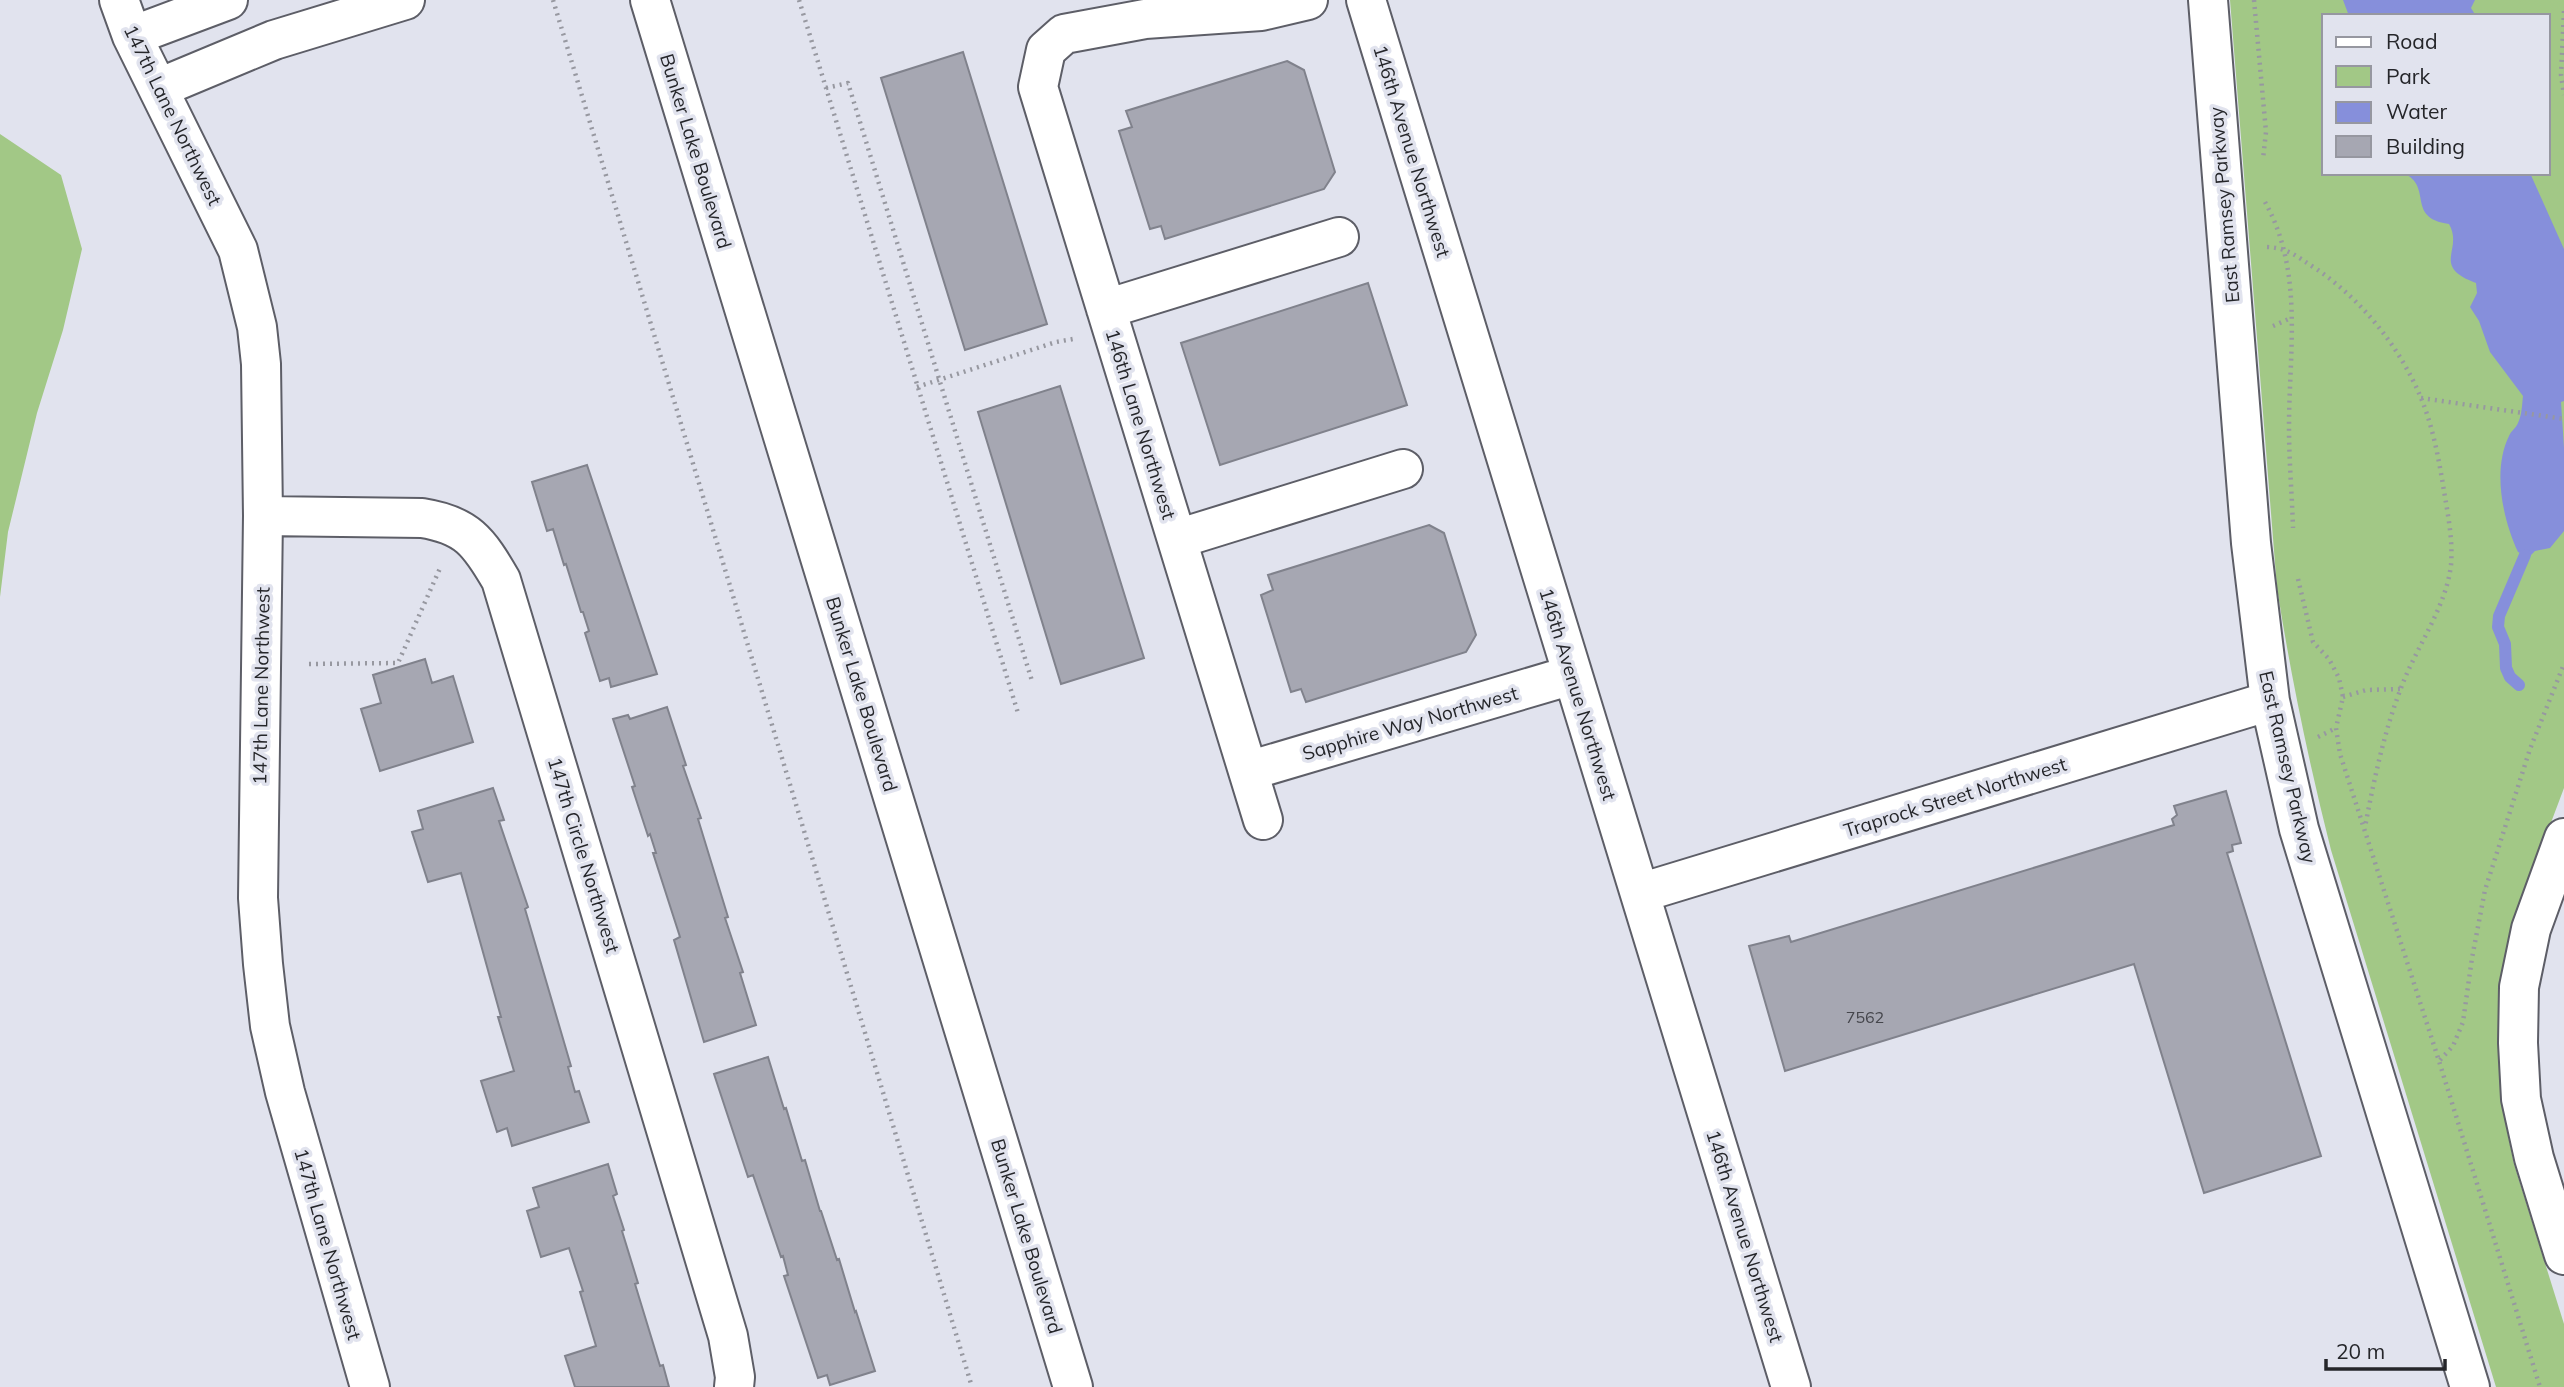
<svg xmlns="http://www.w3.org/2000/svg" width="2564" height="1387" font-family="Mulish,sans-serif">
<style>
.green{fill:#a2c886;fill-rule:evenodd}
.water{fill:#868fdb}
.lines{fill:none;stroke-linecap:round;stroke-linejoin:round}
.stream{stroke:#868fdb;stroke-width:12}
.building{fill:#a6a7b2;stroke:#80828c;stroke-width:2}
.minor-casing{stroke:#5d5e67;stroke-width:42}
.major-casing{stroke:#5d5e67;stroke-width:42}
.path{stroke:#9798a0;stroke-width:4.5;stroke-dasharray:2 5;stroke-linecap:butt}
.minor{stroke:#fff;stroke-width:38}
.major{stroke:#fff;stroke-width:38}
.labels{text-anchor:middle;stroke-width:7;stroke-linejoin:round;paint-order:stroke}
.number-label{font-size:16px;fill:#45464c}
.street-label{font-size:19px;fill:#25262a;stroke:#e1e3ee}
</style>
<rect width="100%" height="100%" fill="#e1e3ee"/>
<path class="green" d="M2230 0H2564V788L2521 902 2501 1078 2506 1126 2514 1164 2564 1324V1387H2496L2331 850C2309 763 2291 677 2277 588ZM2324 16H2548V173H2324Z
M0 134 61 175 82 249 63 330 37 413 8 532 0 597Z"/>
<path class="water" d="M2343 0H2475L2471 8 2476 16H2349Z
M2403 173H2530L2564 249V401L2561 402 2564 448V531L2550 548 2535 551 2529 557 2518 552C2503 520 2492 470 2509 436 2511 431 2516 428 2518 423 2522 415 2522 404 2523 396L2490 352 2479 321 2470 307 2477 293 2476 283C2430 266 2464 250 2449 224 2405 218 2434 186 2403 173Z"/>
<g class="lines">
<path class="stream" d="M2519 685 2510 677 2506 668 2505 644 2498 627 2499 616 2525 555"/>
</g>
<path class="building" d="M963 52 1047 324 965 350 881 78Z
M1287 61 1304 70 1335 172 1324 189 1165 239 1161 226 1150 229 1119 131 1132 127 1126 111Z
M1368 283 1407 405 1220 465 1181 343Z
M1060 386 1144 658 1061 684 978 412Z
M587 465 657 674 611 687 609 678 600 681 585 633 589 631 583 612H581L566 564 564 565 553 529 547 531 532 482Z
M1429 525 1444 533 1476 635 1466 652 1306 702 1301 689 1291 692 1261 595 1273 590 1268 575Z
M425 659 432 683 453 676 473 742 380 771 361 709 381 703 373 675Z
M667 707 686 765 683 766 701 818 698 819 728 917 725 918 743 972 740 973 756 1025 704 1042 674 940 680 937 653 853H656L650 834 648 836 632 787 635 786 613 719 628 715 630 719Z
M493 788 504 820 499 821 528 907 525 909 571 1066 568 1067 575 1092 579 1091 589 1122 512 1146 507 1128 497 1132 481 1081 514 1071 498 1017H501L461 873 428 882 412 832 423 829 418 811Z
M2226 791 2241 843 2232 845 2233 851 2227 853 2321 1156 2204 1193 2134 964 1785 1071 1749 946 1789 936 1791 942 2174 825 2172 819 2177 815 2174 806Z
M768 1057 784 1109 786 1108 802 1161 805 1160 820 1211H821L837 1260 839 1259 855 1312 856 1311 875 1371 830 1385 827 1375 818 1378 784 1276 788 1275 783 1256 781 1257 753 1175 748 1177 714 1074Z
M608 1164 617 1194 613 1196 624 1230 622 1231 638 1283 635 1284 660 1366 663 1365 669 1387H575L565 1356 596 1346 580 1292 583 1291 569 1248 541 1257 527 1211 539 1207 533 1188Z"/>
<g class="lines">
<defs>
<path id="minor" d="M119 0 132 36 238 250 257 327 261 364 263 516 258 898 263 964 270 1026 285 1092 370 1387
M1366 0 1791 1387
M2208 0 2251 543 2270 701 2299 829 2470 1387
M132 36 228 0
M159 88 274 40 405 0
M1106 309 1339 237
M263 516 422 518C467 525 479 542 501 580L728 1336 735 1377 734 1387
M1177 539 1403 469
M1248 771 1572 675
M1263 820 1038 87 1046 50 1064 34 1145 19 1261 11 1308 0
M2564 838 2531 929 2519 987 2518 1043 2521 1099 2534 1158 2564 1255
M1640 893 2270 701"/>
<path id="major" d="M650 0 1073 1387"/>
</defs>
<use href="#minor" class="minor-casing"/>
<use href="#major" class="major-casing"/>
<path class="path" d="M553 0 972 1387
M799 0 1018 713
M2254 0 2266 132 2263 159
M2564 11 2561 75 2564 95
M826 88 848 83 1032 681
M2265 202C2304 272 2289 351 2289 427 2289 461 2292 495 2293 528
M2267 247C2289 248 2297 257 2315 268 2361 299 2400 347 2421 398 2433 427 2439 460 2444 491 2448 515 2453 540 2451 565 2446 608 2416 647 2401 688 2384 732 2374 780 2365 827
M2273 326 2291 318
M917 387 1056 342 1073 339
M2421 398 2564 419
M2298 579 2313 642 2329 659 2339 678 2343 697 2336 728 2340 754 2439 1061 2540 1387
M309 664 398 663 441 566
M2343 697 2366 690 2400 689
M2318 737 2336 728
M2440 1060 2453 1046 2463 1022 2472 958 2485 890 2530 749 2564 664"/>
<use href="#minor" class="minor"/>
<use href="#major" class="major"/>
</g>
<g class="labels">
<g class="number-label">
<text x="1865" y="1023">7562</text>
</g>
<g class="street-label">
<text transform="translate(173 115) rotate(64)" y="7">147th Lane Northwest</text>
<text transform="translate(696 151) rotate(73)" y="7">Bunker Lake Boulevard</text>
<text transform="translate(1412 151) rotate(73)" y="7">146th Avenue Northwest</text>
<text transform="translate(2224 205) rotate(-95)" y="7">East Ramsey Parkway</text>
<text transform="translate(1141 424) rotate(73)" y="7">146th Lane Northwest</text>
<text transform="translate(261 686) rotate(-89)" y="7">147th Lane Northwest</text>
<text transform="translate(862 694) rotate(73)" y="7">Bunker Lake Boulevard</text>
<text transform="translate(1578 694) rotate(73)" y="7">146th Avenue Northwest</text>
<text transform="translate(1410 723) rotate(-16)" y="7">Sapphire Way Northwest</text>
<text transform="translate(2288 767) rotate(77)" y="7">East Ramsey Parkway</text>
<text transform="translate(1955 797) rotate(-17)" y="7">Traprock Street Northwest</text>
<text transform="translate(584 855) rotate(73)" y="7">147th Circle Northwest</text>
<text transform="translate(1027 1236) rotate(73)" y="7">Bunker Lake Boulevard</text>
<text transform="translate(1745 1236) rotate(73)" y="7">146th Avenue Northwest</text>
<text transform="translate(328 1244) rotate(74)" y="7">147th Lane Northwest</text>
</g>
</g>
<rect x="2322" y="14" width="228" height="161" fill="#e1e3ee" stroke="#9697a0" stroke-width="2"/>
<rect x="2336" y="37" width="35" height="10" fill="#ffffff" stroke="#9697a0" stroke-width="2"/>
<text x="2386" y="49" font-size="21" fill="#25262a">Road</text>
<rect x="2336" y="66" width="35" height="21" fill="#a2c886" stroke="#9697a0" stroke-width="2"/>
<text x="2386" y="84" font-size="21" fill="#25262a">Park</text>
<rect x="2336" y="102" width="35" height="21" fill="#868fdb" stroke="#9697a0" stroke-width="2"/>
<text x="2386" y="119" font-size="21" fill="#25262a">Water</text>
<rect x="2336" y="136" width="35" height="21" fill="#a6a7b2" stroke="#9697a0" stroke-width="2"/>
<text x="2386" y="154" font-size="21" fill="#25262a">Building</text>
<path d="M2326 1359v10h119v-10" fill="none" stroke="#25262a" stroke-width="3.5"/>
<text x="2336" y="1359" font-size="21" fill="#25262a" stroke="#e1e3ee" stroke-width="5" paint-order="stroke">20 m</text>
</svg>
